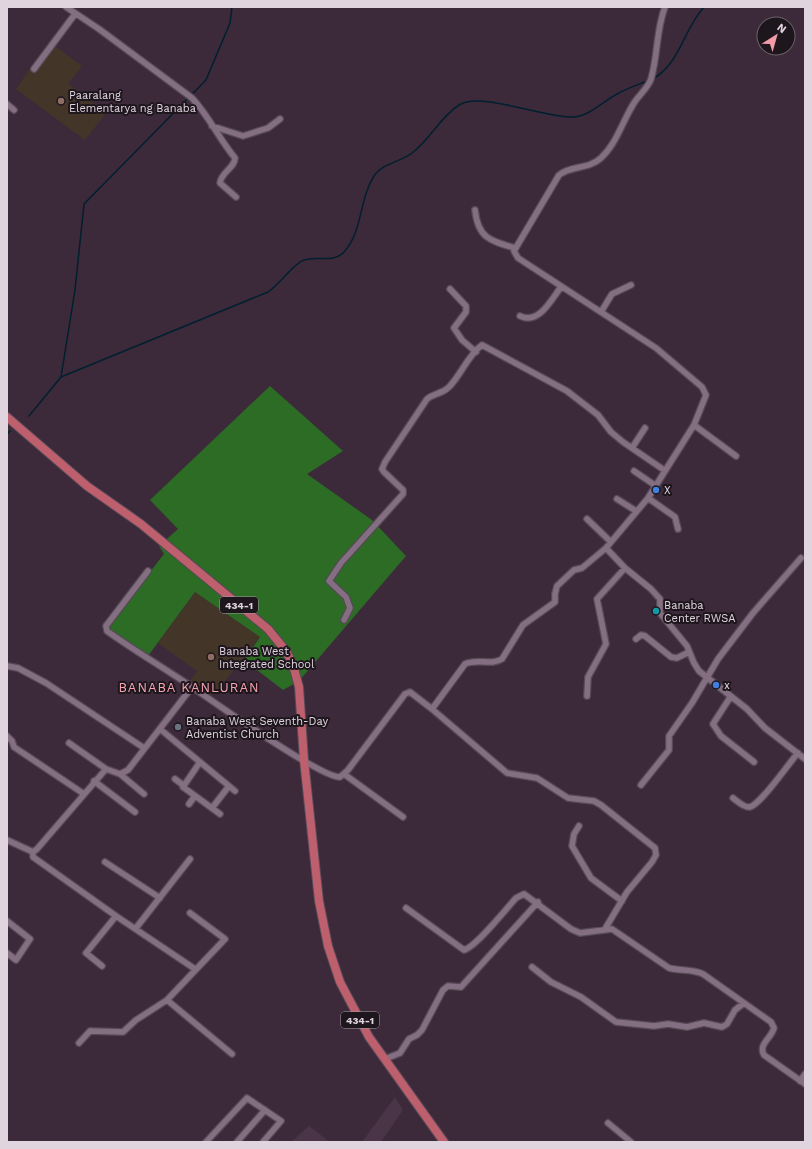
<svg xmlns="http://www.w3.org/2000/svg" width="812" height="1149" font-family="'Work Sans',sans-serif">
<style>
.built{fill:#4a3448}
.education{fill:#433628}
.green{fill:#2c6c24}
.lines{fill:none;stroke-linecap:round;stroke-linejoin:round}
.stream{stroke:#001f2f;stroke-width:1.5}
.street-casing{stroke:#574956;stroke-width:8}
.primary-casing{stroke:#574956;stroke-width:10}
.street{stroke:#836f81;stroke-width:5.5}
.primary{stroke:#be5f6e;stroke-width:8}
.education-dot{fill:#8d6e63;stroke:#1e161d;stroke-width:1.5}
.shop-dot{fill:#3f7fe0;stroke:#1e161d;stroke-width:1.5}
.culture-dot{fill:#0f9aa8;stroke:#1e161d;stroke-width:1.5}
.worship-dot{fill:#6b7280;stroke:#1e161d;stroke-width:1.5}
.labels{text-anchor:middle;stroke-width:4;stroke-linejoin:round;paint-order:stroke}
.shield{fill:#1e161d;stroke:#a69ba4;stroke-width:1}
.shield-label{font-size:10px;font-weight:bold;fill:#e0d4de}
.poi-label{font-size:11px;fill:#e0d4de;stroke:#1e161d;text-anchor:start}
.quarter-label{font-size:13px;letter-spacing:1px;fill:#f9a5b2;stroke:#1e161d}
</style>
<rect width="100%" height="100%" fill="#3c2a3a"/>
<path class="built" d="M395 1097 403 1110 381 1142H362Z
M309 1126 330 1142H291Z"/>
<path class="education" d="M55 46 82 66 68 84 106 113 85 140 16 89 32 66 36 69Z
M195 592 260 637 213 696 190 681 197 671 158 643Z"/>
<path class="green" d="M270 386 343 451 307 474 372 520 406 556 299 681 283 690 244 660 260 637 195 592 148 656 107 627 164 554 159 546 178 529 150 500Z"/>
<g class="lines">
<path class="stream" d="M653 79C681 62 683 30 704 7
M61 377 75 290 84 204 206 80 230 23 232 7
M29 416 61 377 268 292C280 284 294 263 304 260 318 255 333 264 344 252 363 231 359 199 374 176 382 163 401 162 412 153 430 140 440 117 459 105 481 91 546 119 574 117 589 116 604 101 617 94 626 89 637 85 647 81
M7 434 10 431"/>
<defs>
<path id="street" d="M66 7 99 29 192 98C209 116 219 139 235 158 235 168 221 172 220 183L236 197
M34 69 75 14
M7 104 14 110
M212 126 243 136 268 128 280 119
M475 210C478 238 490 241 515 248
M450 289 466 306V312L454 328 462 340 476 352
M601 312 612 294 631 285
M520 316C539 325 551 300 561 287
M694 425 736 456
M632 448 645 428
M634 471 656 486
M648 498 675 517 678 529
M617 499 636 511
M587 519 611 542
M606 548 648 498 694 425 706 395 702 387 656 348 518 258 514 251 559 175C571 165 588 170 601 158 617 143 622 122 634 103 639 95 648 88 651 79 658 55 656 30 665 7
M148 571 106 626 107 631C135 651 164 668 192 687 214 702 321 778 340 777L348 770 405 694 410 692 432 709 465 664C476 658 491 666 502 659L523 625 555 602V594L557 586 574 570 582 568 606 548 625 568 651 589 660 599V613L687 646 694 663 699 671 747 709 765 728 805 759
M344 620 350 608 346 597 329 581 341 563 403 494V490L384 472 382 469 385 462 427 399C434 393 442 394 449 387 461 375 468 355 482 345L567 391 598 415 611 432 623 442 664 470
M636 639 641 635 645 636 671 657 677 658 689 652
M7 666 18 668 46 683 144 748
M587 696 588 677 606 644 597 599 625 568
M731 696 713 724 721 736 754 762
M432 709 507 773 537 778 568 798 594 801 601 805 655 848 656 855 652 862 627 892 605 929
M160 729 235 791
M7 736 12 741 14 747 84 794
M69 743 106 769
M200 762 183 787 220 814
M120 774 144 794
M344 774 403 817
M175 779 183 785
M94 781 135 812
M641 785 669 750V736L692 703 718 659 753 613 801 558
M733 798C737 801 744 808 750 807 762 803 788 764 798 753
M189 804 195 796
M212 808 229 786
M579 826 574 834 572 846 591 878 622 901
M7 840 33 852 37 849 106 769 120 774 128 770 192 687
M33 852V857L116 916 195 969
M105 862 160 898
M406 908 464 950C476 947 506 909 516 898L524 894 571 929 580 933 612 929 669 968C680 971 693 969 703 974L771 1022 774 1028C771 1039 758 1044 764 1055L805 1084
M7 921 30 939 16 960 7 953
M136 928 190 859
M102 966 86 953 116 916
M532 967 551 982 581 997 616 1022 654 1026 668 1024 687 1027 704 1023 722 1027 727 1024 735 1010 744 1003
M167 1000 232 1054
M79 1043 90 1031 123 1032 136 1020 167 1000 225 939 190 913
M385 1059 400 1053 409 1039 417 1035 422 1030 443 990 448 986 461 987 538 902
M800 1081 805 1074
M608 1123 631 1142
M206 1142 247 1098 281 1121 263 1142
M237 1142 265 1110"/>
<path id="primary" d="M7 417 87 486 141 524 268 629 286 651 293 665 299 687 304 760 319 901 328 946 340 982 369 1037 444 1142"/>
</defs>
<use href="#street" class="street-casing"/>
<use href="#primary" class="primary-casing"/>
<use href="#street" class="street"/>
<use href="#primary" class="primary"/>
</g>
<g class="education-dot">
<circle cx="61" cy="101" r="4"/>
<circle cx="211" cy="657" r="4"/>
</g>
<g class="shop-dot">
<circle cx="656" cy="490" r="4"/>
<circle cx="716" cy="685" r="4"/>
</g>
<circle class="culture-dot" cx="656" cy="611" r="4"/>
<circle class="worship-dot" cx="178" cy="727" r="4"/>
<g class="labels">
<g class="shield">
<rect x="220" y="597" width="38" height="16" rx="3"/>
<rect x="341" y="1012" width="38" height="16" rx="3"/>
</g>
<g class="shield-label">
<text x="239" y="609">434-1</text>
<text x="360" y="1024">434-1</text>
</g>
<g class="poi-label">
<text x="69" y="99">Paaralang<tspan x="69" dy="13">Elementarya ng Banaba</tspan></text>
<text x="664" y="494">X</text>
<text x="664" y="609">Banaba<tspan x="664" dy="13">Center RWSA</tspan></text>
<text x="219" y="655">Banaba West<tspan x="219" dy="13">Integrated School</tspan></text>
<text x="724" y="689">x</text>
<text x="186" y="725">Banaba West Seventh-Day<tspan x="186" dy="13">Adventist Church</tspan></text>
</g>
<g class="quarter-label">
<text x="189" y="692">BANABA KANLURAN</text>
</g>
</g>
<rect width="812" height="1149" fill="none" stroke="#e0d4de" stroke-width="16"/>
<g transform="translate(776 36) rotate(37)"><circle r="19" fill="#1e161d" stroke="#6c626a"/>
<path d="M0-3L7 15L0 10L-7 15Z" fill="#f39aa8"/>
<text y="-6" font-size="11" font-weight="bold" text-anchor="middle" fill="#e0d4de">N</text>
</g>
</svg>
